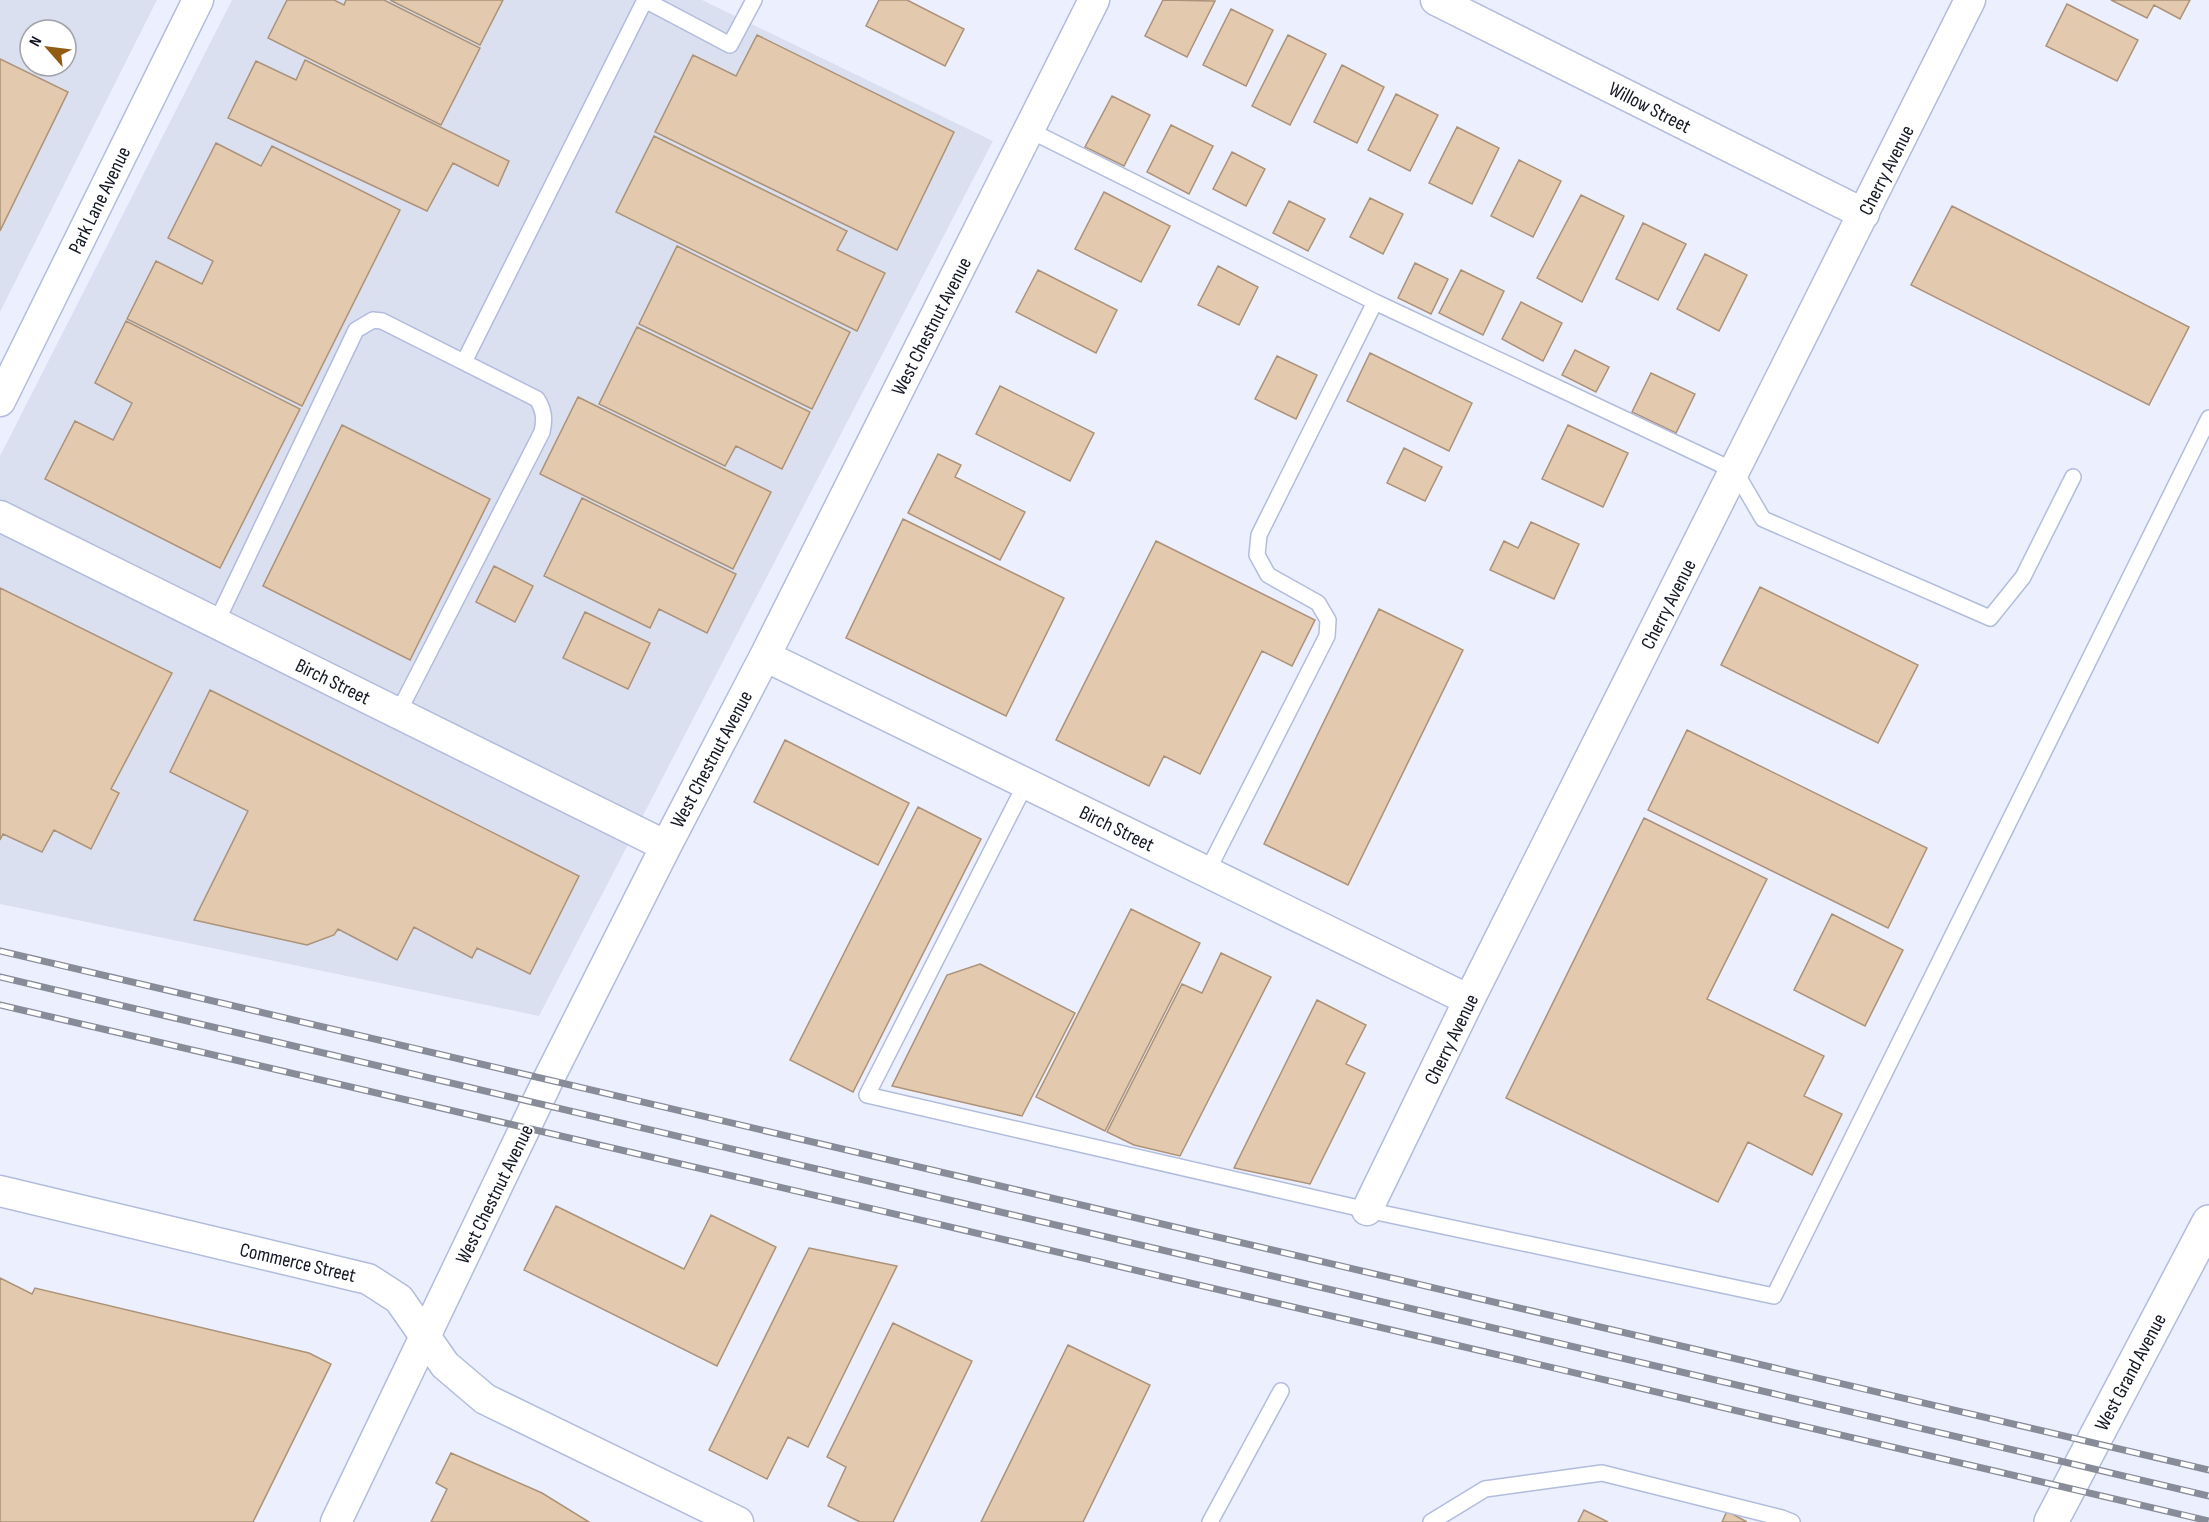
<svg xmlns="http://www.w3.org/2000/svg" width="2209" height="1522" font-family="'Sofia Sans Condensed',sans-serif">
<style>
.built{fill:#dbe0f0;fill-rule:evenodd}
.building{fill:#e3c9ad;stroke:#ab9278;stroke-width:1.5}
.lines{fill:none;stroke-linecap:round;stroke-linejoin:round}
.lane-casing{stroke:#b2bcdd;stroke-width:18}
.street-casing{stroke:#b2bcdd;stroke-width:33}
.secondary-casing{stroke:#b2bcdd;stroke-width:36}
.lane{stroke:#fff;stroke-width:15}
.street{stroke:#fff;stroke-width:30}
.secondary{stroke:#fff;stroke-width:33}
.rail-casing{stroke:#888c98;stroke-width:7}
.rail{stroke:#fff;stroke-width:4.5;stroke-dasharray:14;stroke-linecap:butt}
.labels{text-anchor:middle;stroke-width:4.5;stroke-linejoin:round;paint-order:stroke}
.street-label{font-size:20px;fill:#131722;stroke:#fff}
</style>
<rect width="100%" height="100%" fill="#ecf0fe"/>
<path class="built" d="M0 0H157L0 312ZM30 30H66V66H30Z
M232 0H702L993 141 539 1016 0 904V456Z"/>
<path class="building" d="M287 0H334L344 5 346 0H384L480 48 441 125 268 38Z
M390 0H503L480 45Z
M879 0H907L964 29 945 66 866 26Z
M1163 0 1215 1 1187 57 1145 36Z
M2111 0H2190L2180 19 2154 5 2147 18Z
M2067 4 2138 40 2117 81 2046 46Z
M1231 9 1273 30 1246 86 1203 65Z
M757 35 954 132 897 250 655 132 693 55 736 76Z
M1288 35 1326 54 1290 125 1252 106Z
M0 59 68 92 0 231Z
M305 60 509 161 498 186 453 163 427 211 228 118 256 61 296 80Z
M1342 65 1384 87 1357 143 1314 122Z
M1396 94 1438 115 1410 171 1368 150Z
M1112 96 1150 115 1124 166 1085 147Z
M1171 125 1213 146 1189 194 1147 172Z
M1457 127 1499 148 1472 204 1429 183Z
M654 136 847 231 837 250 885 273 857 331 616 212Z
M216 143 261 166 272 146 400 210 302 406 127 319 156 261 202 284 213 261 168 238Z
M1232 152 1265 169 1246 206 1213 189Z
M1519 160 1561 181 1533 237 1491 216Z
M1104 192 1170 226 1141 282 1075 249Z
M1581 195 1624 216 1582 302 1537 278Z
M1370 198 1403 214 1383 254 1350 237Z
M1289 201 1325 219 1308 251 1273 233Z
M1952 206 2189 327 2149 405 1911 285Z
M1643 223 1686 244 1658 300 1616 279Z
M677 246 850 332 812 409 639 324Z
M1705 254 1747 275 1719 331 1677 309Z
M1415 263 1448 279 1431 314 1398 298Z
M1218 266 1258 287 1239 325 1198 305Z
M1038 270 1117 310 1096 353 1016 312Z
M1461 270 1504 291 1483 335 1439 313Z
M1521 302 1562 323 1543 361 1502 339Z
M126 321 300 409 220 568 45 479 75 421 113 440 132 403 95 383Z
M637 327 810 412 782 469 736 446 725 466 599 404Z
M1575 350 1609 367 1596 392 1562 375Z
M1370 353 1472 403 1449 451 1347 401Z
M1277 356 1317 375 1296 419 1255 399Z
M1651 373 1695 394 1676 433 1632 412Z
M1000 386 1094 433 1070 481 976 434Z
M578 397 771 492 733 569 540 474Z
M342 425 490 499 410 660 263 586Z
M1568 425 1628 453 1603 507 1542 479Z
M1404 448 1442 467 1425 501 1387 483Z
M938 454 961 465 955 477 1025 512 1000 560 908 513Z
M582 498 736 574 707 633 659 609 650 628 544 576Z
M903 519 1064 598 1006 716 846 638Z
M1531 522 1579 544 1554 599 1490 570 1504 541 1518 548Z
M1156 541 1315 620 1292 666 1262 651 1200 774 1164 756 1149 786 1056 740Z
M494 566 533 586 515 622 476 602Z
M1760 587 1918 665 1878 743 1721 665Z
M0 588 172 673 111 789 119 793 91 849 54 830 42 852 3 834 0 840Z
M1379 609 1463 650 1348 885 1264 844Z
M585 612 650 643 628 689 563 658Z
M210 690 579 876 530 974 477 948 472 958 414 927 397 960 338 929 334 935 307 945 194 920 248 811 170 772Z
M1687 730 1927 848 1888 928 1648 810Z
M785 740 909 803 878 865 754 802Z
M918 807 981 839 853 1092 790 1060Z
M1644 818 1767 879 1707 999 1824 1056 1804 1096 1842 1114 1812 1175 1748 1142 1718 1202 1506 1098Z
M1131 909 1200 943 1105 1131 1036 1097Z
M1832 914 1903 950 1865 1026 1794 990Z
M1221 953 1271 977 1180 1156 1134 1145 1107 1132 1182 984 1202 993Z
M980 964 1075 1013 1022 1116 892 1086 947 975Z
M1317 1000 1366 1025 1346 1064 1365 1073 1310 1184 1234 1168Z
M556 1206 684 1269 711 1215 776 1247 717 1366 524 1270Z
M809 1248 897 1266 808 1447 788 1437 767 1479 709 1450Z
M0 1278 32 1294 35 1288 309 1353 331 1364 253 1522H0Z
M893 1323 972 1361 893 1522H860L828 1506 846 1467 827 1457Z
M1068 1345 1150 1385 1083 1522H981Z
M451 1453 542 1493 589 1522H431L447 1489 436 1483Z
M1584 1510 1608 1522H1578Z
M1727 1511 1747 1522H1722Z"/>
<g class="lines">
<defs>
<path id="lane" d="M1029 130 1375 302 1735 471 1763 519 1990 618 2023 577 2073 477
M464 362 645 0 730 45 754 0
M216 623 356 330 373 320 382 321 537 399C544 410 545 419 542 432L398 713
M1026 783 867 1095 1367 1210 1774 1296 2209 418
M1207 872 1327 636 1328 620 1318 603 1268 575 1257 555 1259 535 1375 302
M1210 1522 1281 1391
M1431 1522 1485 1489 1602 1473 1782 1518 1792 1522"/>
<path id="street" d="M1436 0 1864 214
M0 401 198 0
M0 516 666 846
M765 656 1469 1000
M0 1191 368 1279 399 1299 445 1365 485 1399 738 1522
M1367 1210 1469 1000 1970 0
M336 1522 548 1080 666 846 765 656 1094 0"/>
<path id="secondary" d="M2051 1522 2209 1222"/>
</defs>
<use href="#lane" class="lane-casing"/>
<use href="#street" class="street-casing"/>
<use href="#secondary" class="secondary-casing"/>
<use href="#lane" class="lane"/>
<use href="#street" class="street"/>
<use href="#secondary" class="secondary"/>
<defs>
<path id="rail" d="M0 951 2209 1470
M0 977 2209 1496
M0 1005 2209 1521"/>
</defs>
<use href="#rail" class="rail-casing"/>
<use href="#rail" class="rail"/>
</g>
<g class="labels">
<g class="street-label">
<text transform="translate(1650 107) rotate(27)" y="7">Willow Street</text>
<text transform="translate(1886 170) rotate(-63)" y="7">Cherry Avenue</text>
<text transform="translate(99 200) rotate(-64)" y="7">Park Lane Avenue</text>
<text transform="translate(931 326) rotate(-63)" y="7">West Chestnut Avenue</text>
<text transform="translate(1668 604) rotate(-63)" y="7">Cherry Avenue</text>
<text transform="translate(333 681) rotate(26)" y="7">Birch Street</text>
<text transform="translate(711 759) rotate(-62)" y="7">West Chestnut Avenue</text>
<text transform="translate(1117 828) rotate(26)" y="7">Birch Street</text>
<text transform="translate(1451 1039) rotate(-64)" y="7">Cherry Avenue</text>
<text transform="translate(494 1194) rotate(-64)" y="7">West Chestnut Avenue</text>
<text transform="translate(298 1262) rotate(13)" y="7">Commerce Street</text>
<text transform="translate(2130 1372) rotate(-62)" y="7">West Grand Avenue</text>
</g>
</g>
<g transform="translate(48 48) rotate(298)"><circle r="28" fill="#ffffff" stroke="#a1a2a7" stroke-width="1.5"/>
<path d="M0-4.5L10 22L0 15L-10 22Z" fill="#915c11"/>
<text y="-9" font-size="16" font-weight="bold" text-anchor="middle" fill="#131722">N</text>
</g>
</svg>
